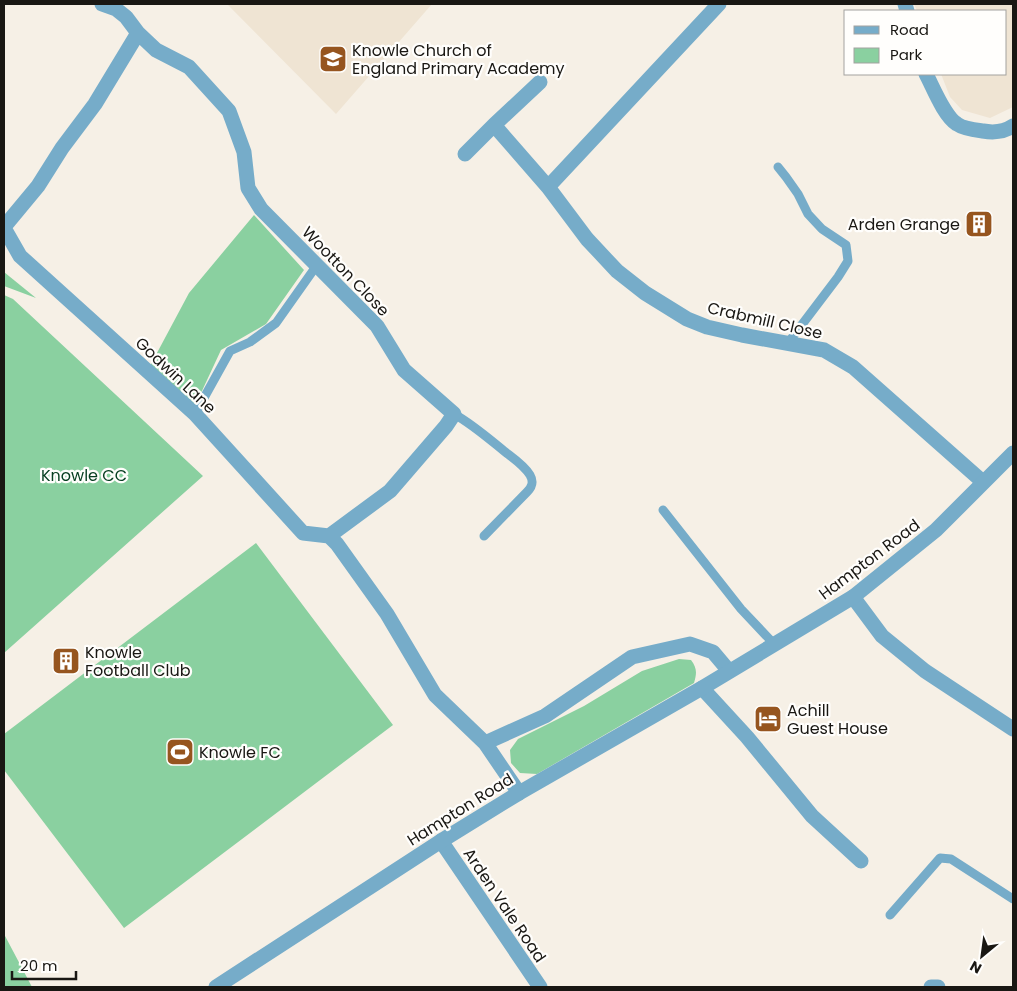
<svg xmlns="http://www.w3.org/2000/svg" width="1017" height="991" font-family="Poppins,sans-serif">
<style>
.built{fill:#efe4d3}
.green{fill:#8ad0a0}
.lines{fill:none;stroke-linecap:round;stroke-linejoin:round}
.service{stroke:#76acc9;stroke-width:9}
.minor{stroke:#76acc9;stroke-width:15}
.tertiary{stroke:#76acc9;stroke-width:15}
.labels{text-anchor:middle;stroke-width:4.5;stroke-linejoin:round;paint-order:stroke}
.poi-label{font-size:16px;fill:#191713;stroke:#fffefc;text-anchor:start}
.street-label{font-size:16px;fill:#191713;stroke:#fffefc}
.park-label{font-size:16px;fill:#063e20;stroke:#fffefc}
</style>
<rect width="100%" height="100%" fill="#f6f0e6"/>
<path class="built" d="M227 4H432L336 114Z
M914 4H1013V107L990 118 962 110 950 97 941 74H1006V11H917Z"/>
<path class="green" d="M254 215 304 270 266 324 221 350 194 408 150 366 189 293Z
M4 272 36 298 4 286Z
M4 295 13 299 203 476 4 653Z
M256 543 393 725 124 928 4 770V734Z
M679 659 691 660C697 668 697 673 694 683L537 774 520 773 511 763 510 750 518 739 584 706 642 671Z
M4 934 32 987H4Z"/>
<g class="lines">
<path class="service" d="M778 167 786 177 798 194 808 214 822 229 846 245 848 261 838 277 788 343
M195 414 230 351 250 342 276 323 317 265
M454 414C472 424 488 438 504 451 513 458 524 465 530 475 534 482 532 487 527 492L484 536
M663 510 741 609 775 645
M890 915 940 858 951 859 1013 899"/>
<path class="minor" d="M102 4 116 9 126 17 138 33 156 50 189 67 229 111 244 152 248 188 261 209 377 326 404 370 454 414 446 426 390 491 329 536
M719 4 548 187 587 239 617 271 645 293 687 319 707 327 742 335 824 350 853 367 983 482
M905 4 907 11
M926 74C933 87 944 116 957 124 964 129 975 130 983 131 994 133 1004 132 1013 126
M540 82 494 125 548 187
M465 154 494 125
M4 227 38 186 62 148 95 104 138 33
M4 228 20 256 195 414 303 533 329 536
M329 536 337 544 387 614 435 695 485 743 519 793
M853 597 882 636 925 671 1013 729
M702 688 747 737 812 816 861 861
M485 743 545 716 632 657 690 644 713 652 729 671
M441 841 540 987
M931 987H938"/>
<path class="tertiary" d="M216 987 441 841 519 793 702 688 853 597 936 530 1013 453"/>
</g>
<defs>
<symbol id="school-square" viewBox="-11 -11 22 22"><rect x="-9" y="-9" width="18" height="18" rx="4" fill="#96551f" stroke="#fffefc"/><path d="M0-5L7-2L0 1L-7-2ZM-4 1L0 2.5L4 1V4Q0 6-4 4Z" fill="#fff"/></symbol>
<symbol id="building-square" viewBox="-11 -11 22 22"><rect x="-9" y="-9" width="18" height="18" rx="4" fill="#96551f" stroke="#fffefc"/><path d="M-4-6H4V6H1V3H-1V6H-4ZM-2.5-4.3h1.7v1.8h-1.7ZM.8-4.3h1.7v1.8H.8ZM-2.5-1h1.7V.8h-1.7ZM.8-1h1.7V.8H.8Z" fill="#fff"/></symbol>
<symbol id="hotel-square" viewBox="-11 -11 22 22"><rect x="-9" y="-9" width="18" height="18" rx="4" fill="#96551f" stroke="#fffefc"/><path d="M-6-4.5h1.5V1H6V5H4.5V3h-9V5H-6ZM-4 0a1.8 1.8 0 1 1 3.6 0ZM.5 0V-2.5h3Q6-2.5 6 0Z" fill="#fff"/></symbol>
<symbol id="stadium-square" viewBox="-11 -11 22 22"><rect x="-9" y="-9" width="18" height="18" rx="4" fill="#96551f" stroke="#fffefc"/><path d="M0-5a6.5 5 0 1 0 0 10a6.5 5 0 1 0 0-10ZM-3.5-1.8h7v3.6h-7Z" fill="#fff"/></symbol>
</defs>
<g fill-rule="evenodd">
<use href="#school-square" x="317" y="43" width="32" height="32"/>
<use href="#building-square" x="963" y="208" width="32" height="32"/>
<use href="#building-square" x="50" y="645" width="32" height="32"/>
<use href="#hotel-square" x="752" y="703" width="32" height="32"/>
<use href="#stadium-square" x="164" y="736" width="32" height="32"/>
</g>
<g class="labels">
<g class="poi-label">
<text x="352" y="56">Knowle Church of<tspan x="352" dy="18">England Primary Academy</tspan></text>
<text x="960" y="230" text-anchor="end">Arden Grange</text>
<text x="85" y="658">Knowle<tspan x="85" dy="18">Football Club</tspan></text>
<text x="787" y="716">Achill<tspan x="787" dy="18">Guest House</tspan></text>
<text x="199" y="758">Knowle FC</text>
</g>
<g class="street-label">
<text transform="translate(346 271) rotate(46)" y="6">Wootton Close</text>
<text transform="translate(765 320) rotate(13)" y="6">Crabmill Close</text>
<text transform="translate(176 375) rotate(43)" y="6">Godwin Lane</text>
<text transform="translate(869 559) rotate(-37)" y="6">Hampton Road</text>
<text transform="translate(460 809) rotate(-32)" y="6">Hampton Road</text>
<text transform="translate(505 905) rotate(56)" y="6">Arden Vale Road</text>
</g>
<g class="park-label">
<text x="84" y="481">Knowle CC</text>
</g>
</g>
<rect width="1017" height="991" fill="none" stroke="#191713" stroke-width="10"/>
<rect x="844" y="10" width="162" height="65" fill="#fffefc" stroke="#a3a29f"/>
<rect x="854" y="26" width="25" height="8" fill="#76acc9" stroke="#a3a29f"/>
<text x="890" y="35" font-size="15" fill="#191713">Road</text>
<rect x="854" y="48" width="25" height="15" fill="#8ad0a0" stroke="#a3a29f"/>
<text x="890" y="60" font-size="15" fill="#191713">Park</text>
<g transform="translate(982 956) rotate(209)" stroke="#fffefc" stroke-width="4" paint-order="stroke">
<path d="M0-4L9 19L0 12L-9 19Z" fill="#191713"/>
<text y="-8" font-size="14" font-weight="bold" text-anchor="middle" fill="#191713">N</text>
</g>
<path d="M12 971v8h64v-8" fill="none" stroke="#191713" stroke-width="2.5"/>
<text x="20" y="971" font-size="15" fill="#191713" stroke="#fffefc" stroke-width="4" paint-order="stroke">20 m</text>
</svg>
